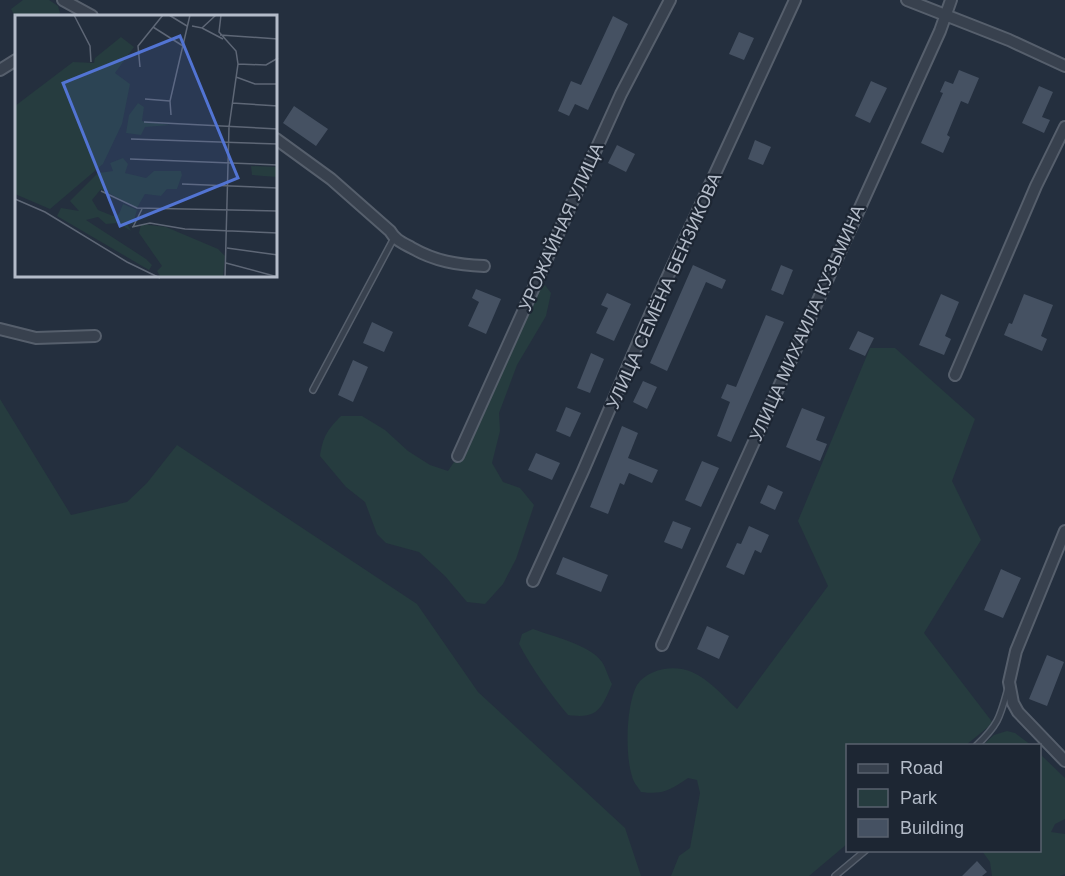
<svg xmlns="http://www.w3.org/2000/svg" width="1065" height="876" font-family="Helvetica,sans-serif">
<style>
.green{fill:#263c3f}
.building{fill:#455162}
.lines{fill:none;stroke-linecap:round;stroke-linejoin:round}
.lane-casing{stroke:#565f6c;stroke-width:8}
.street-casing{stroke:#565f6c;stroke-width:14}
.lane{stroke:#38414e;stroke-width:5}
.street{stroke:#38414e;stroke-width:10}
.labels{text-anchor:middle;stroke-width:4.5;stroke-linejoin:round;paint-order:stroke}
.street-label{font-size:18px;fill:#b4bcc9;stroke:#1d2633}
.inset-road{fill:none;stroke:#5e6776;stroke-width:1.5}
.view{fill:#5274d3;fill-opacity:0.15;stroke:#5274d3;stroke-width:3}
.inset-edge{fill:none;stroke:#b4bcc9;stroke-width:3}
</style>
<rect width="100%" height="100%" fill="#242f3e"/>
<path class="green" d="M23 0H49L58 6 60 13 59 16 16 18 11 9Z
M545 285 551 293 546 316 517 365 499 413 500 431 492 463 503 482 520 488 534 505 516 559 503 584 485 604 467 602 445 576 419 552 386 543 377 534 365 502 346 487 320 456C323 437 327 430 341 416H362L385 430 408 451 430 465 448 471 458 456 529 299Z
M870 348H895L975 419 952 481 981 540 924 633 993 723 966 745 848 746 847 844 809 876H671L679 856 690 848 700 793 697 780 688 778C670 790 663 795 641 792 638 787 633 782 632 776 625 755 626 705 637 685 646 671 667 666 682 669 704 673 722 695 737 709L828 586 798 521Z
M0 399 71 515 127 502 147 483 177 445 417 604 478 692 625 828 641 876H0Z
M533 629C551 636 591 645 602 662 606 668 608 677 612 684 601 710 597 719 568 715 550 693 532 669 519 644L522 634Z
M1007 731 1015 733 1031 745H983L994 735Z
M1040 754 1065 778V819L1055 824 1051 832 1065 834V874L1060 876H992L990 862 982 851 1040 850Z"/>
<path class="building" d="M613 16 628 24 588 110 575 104 569 116 558 111 571 81 581 85Z
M739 32 754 38 744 60 729 54Z
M959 70 979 78 968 104 961 101 947 135 950 137 943 153 921 143 943 93 940 92 945 81 953 84Z
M871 81 887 88 870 123 855 116Z
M1039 86 1053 92 1042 117 1050 120 1044 133 1022 123Z
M294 106 328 129 316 146 283 123Z
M755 140 771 147 763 165 748 159Z
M617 145 635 154 626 172 608 163Z
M693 265 726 280 722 289 706 282 667 371 650 363Z
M781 265 793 270 783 295 771 290Z
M476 289 501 299 486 334 468 326 479 302 472 298Z
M607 293 631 304 614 341 596 333 608 308 601 305Z
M941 294 959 302 945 336 951 339 944 355 919 345Z
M1024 294 1053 305 1041 336 1047 339 1042 351 1004 335 1009 323 1012 324Z
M766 315 784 322 731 442 717 436 730 402 721 398 727 384 736 387Z
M372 322 393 332 384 352 363 343Z
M858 331 874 338 865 356 849 349Z
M591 353 604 359 590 393 577 388Z
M353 360 368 367 353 402 338 395Z
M643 381 657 387 647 409 633 402Z
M566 407 581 413 570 437 556 431Z
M802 408 825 417 816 440 827 444 820 461 786 447Z
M622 426 638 433 628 458 658 470 652 483 629 473 624 485 620 483 608 514 590 507Z
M536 453 560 463 552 480 528 470Z
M702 461 719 468 701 507 685 500Z
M768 485 783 492 775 510 760 503Z
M673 521 691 528 682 549 664 542Z
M749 526 769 535 761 553 755 550 744 575 726 567 737 543 741 544Z
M563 557 608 575 601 592 556 574Z
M1001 569 1021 578 1003 618 984 610Z
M707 626 729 636 719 659 697 649Z
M1047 655 1064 662 1047 706 1029 699Z
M977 861 987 872 982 876H962Z"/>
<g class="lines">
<defs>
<path id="lane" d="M313 390 394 238
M976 746C999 724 1000 717 1008 688
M835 876 866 850"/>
<path id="street" d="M63 0 92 16
M907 0 1009 40 1065 66
M0 70 16 60
M276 139 331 179 390 231C395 240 403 243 412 248 435 261 457 265 484 266
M0 329 36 338 95 336
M955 375 1036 186 1065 127
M458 456 621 94 670 0
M1065 531 1016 651 1009 682 1013 703 1018 712 1065 761
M533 581 583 471 650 315 795 0
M662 645 940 31 951 0"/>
</defs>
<use href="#lane" class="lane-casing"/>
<use href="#street" class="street-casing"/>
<use href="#lane" class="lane"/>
<use href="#street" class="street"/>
</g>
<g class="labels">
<g class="street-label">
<text transform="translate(561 227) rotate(-66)" y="6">УРОЖАЙНАЯ УЛИЦА</text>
<text transform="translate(664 291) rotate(-66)" y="6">УЛИЦА СЕМЁНА БЕНЗИКОВА</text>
<text transform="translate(807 323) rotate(-66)" y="6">УЛИЦА МИХАИЛА КУЗЬМИНА</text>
</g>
</g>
<g transform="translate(15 15)">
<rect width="262" height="262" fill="#242f3e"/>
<path d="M106 22 119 32 100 58 115 69 107 109 88 149 35 194 0 179V91L58 47 79 48 80 43ZM123 88 129 92 127 106 156 110 130 112 126 120 111 118 114 100ZM108 143 113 149 110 158 131 163 139 156H166L167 160 162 174H152L146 181 130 179 122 193 86 174 77 185 83 195 98 201 104 199 108 189 122 195 118 209 111 207 116 216 103 208 91 209 83 202 71 205 131 244 137 250 134 255 42 201 46 193 64 196 55 186 83 158 98 156 95 148ZM236 151 262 152V162L237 160ZM126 209 151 212 203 234 210 241 208 262 145 261 142 256 147 251 124 218Z" fill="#263c3f"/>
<path class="inset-road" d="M59 0 75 31 76 47M154 0 172 11M206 0 204 17 221 36 223 49 214 112 210 263M177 11 187 13 201 0M138 12 168 31M187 13 208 24M205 20 263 24M223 49 251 50 263 43M125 52 123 31 148 0M221 62 240 69H263M130 84 155 86M217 88 263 91M156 100 155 86 175 0M129 107 263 114M116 124 263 129M115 144 263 150M167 169 263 173M86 176 122 193 263 196M0 184 30 197 112 247 145 263M117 212 135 208 170 214 263 218M118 212 127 194M212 233 263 240M211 248 263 262"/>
<path class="view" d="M165 21 223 163 105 211 48 68Z"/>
<rect width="262" height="262" class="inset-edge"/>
</g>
<rect x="846" y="744" width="195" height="108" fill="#1d2633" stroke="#59626f" stroke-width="1.5"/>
<rect x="858" y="764" width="30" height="9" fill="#38414e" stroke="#59626f" stroke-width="1.5"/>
<text x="900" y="774" font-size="18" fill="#b4bcc9">Road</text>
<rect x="858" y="789" width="30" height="18" fill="#263c3f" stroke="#59626f" stroke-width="1.5"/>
<text x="900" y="804" font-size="18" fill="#b4bcc9">Park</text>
<rect x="858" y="819" width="30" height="18" fill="#455162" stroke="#59626f" stroke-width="1.5"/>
<text x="900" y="834" font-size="18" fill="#b4bcc9">Building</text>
</svg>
